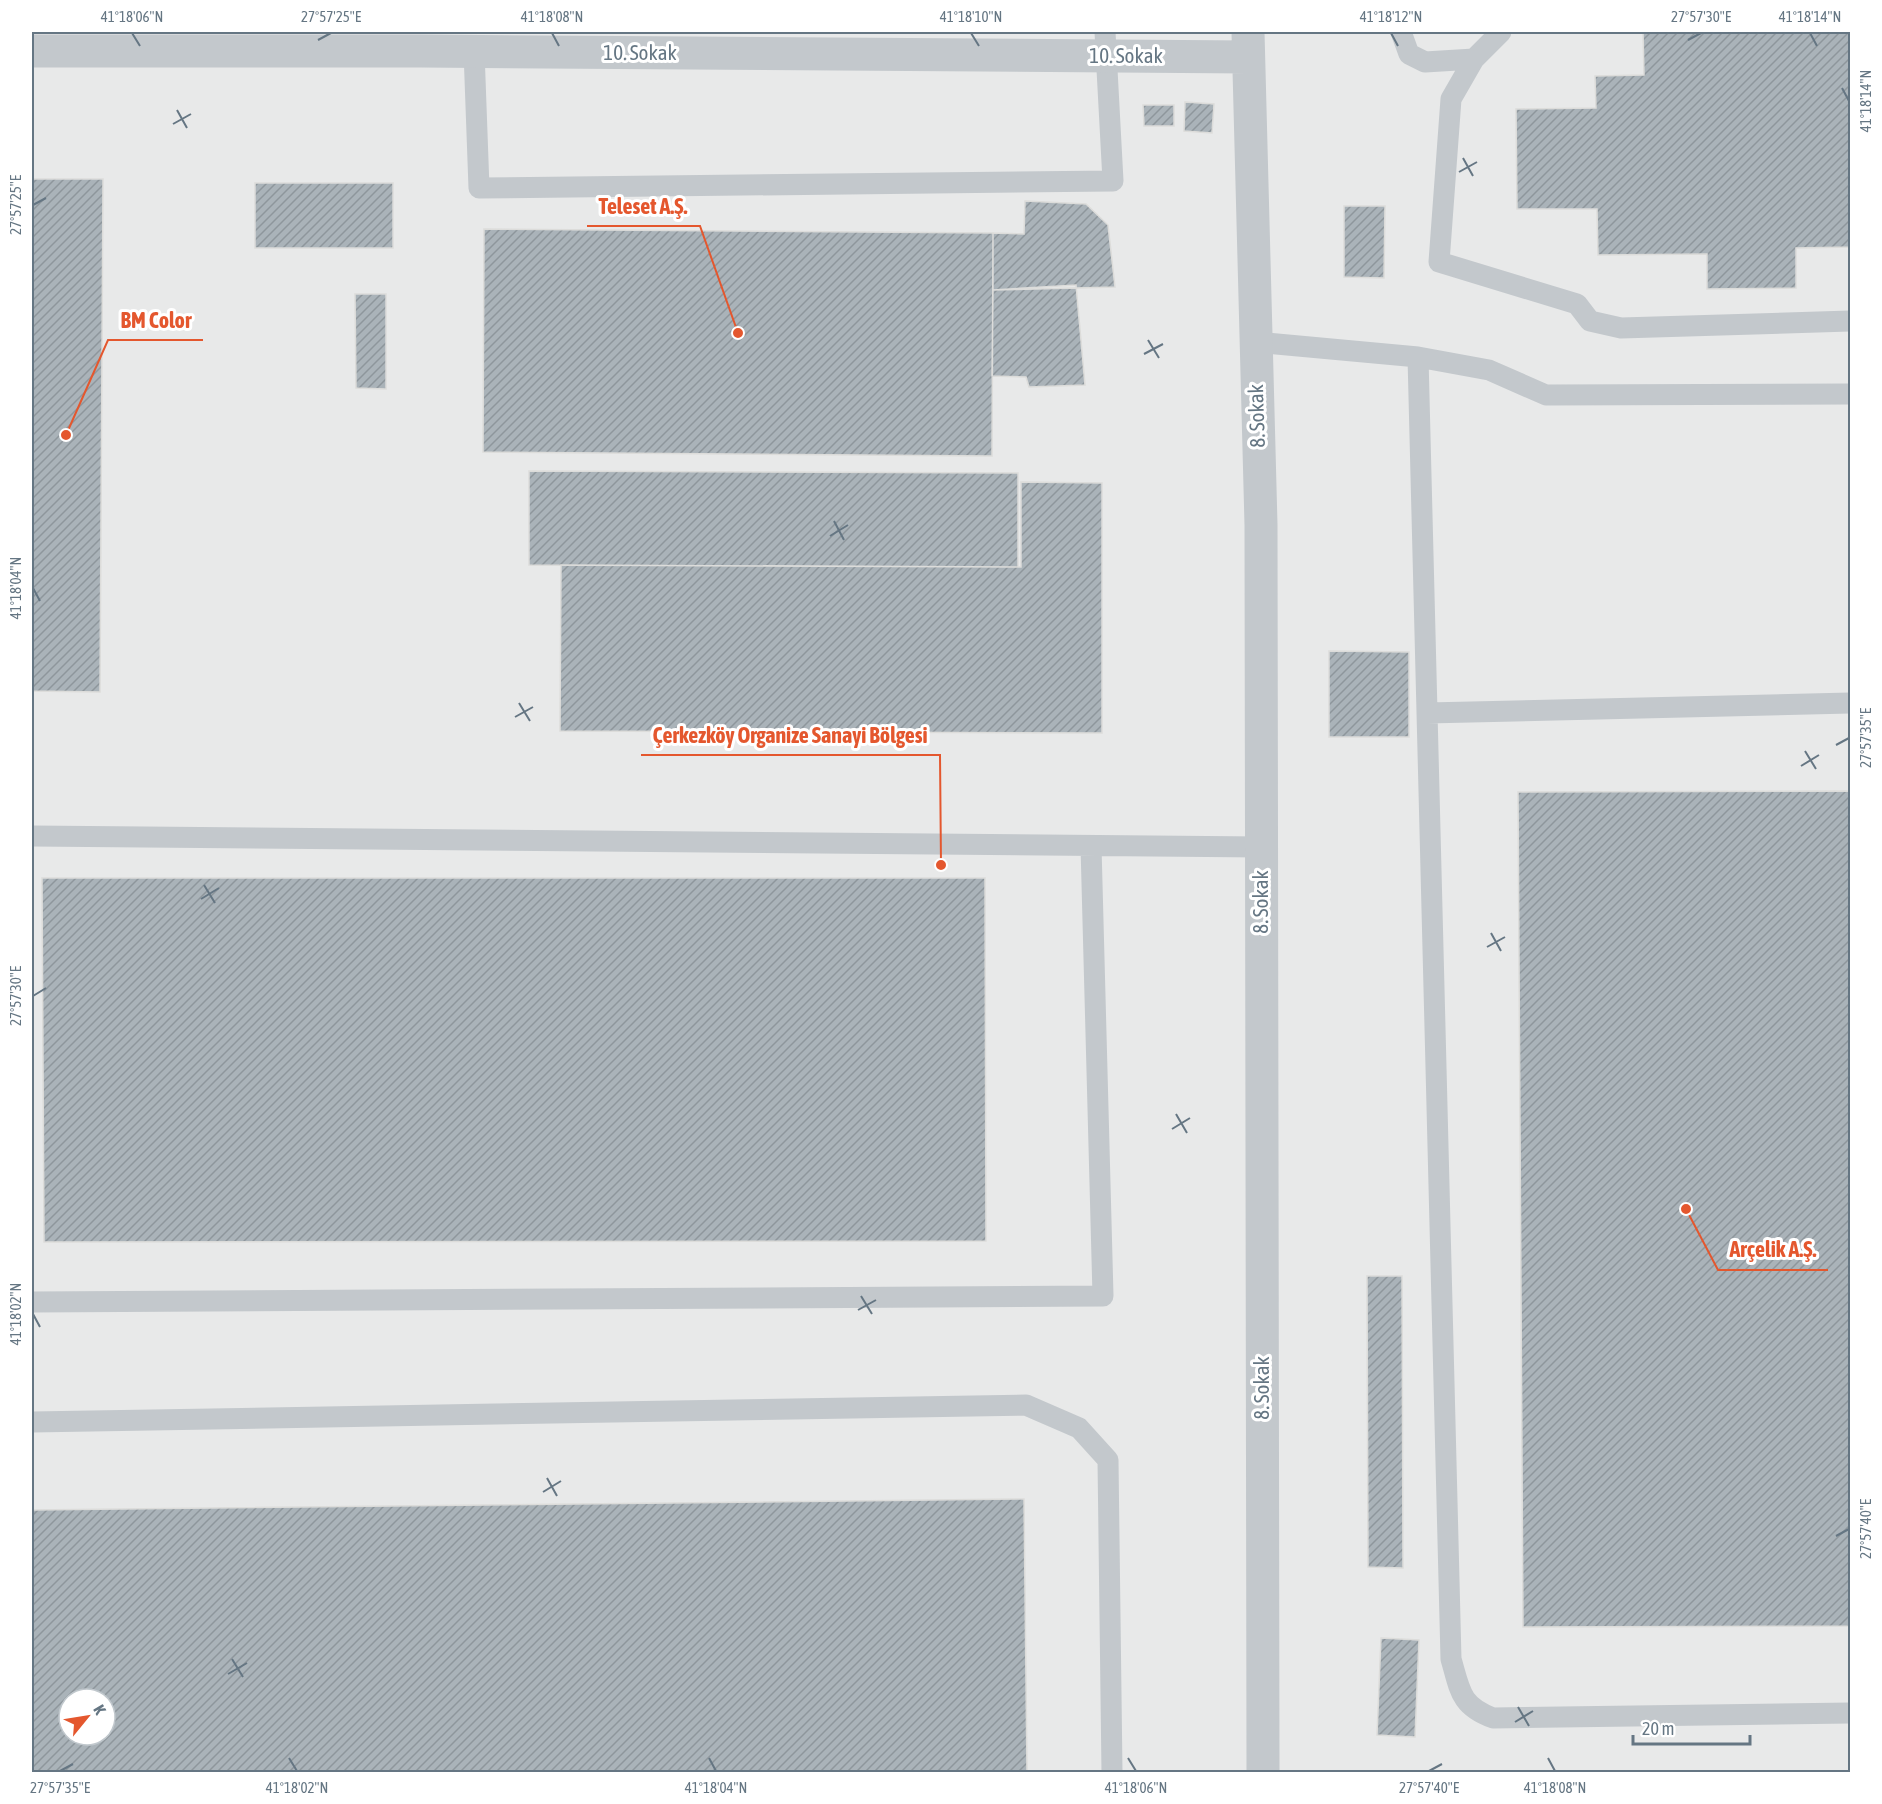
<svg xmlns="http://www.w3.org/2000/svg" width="1882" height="1804" font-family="'Asap Condensed',sans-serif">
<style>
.built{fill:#e8e9e9;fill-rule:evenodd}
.building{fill:url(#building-hatch);stroke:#dcdcda;stroke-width:1.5;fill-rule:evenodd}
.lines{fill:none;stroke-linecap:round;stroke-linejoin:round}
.lane{stroke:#c3c8cc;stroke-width:21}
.street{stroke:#c3c8cc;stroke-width:33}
.ticks{fill:none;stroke:#657683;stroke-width:2}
.labels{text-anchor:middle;stroke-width:6;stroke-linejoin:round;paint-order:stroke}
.street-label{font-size:21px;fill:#657683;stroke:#fff}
.leader{fill:none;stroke:#e4572e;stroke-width:2}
.callout-dot{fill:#e4572e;stroke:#fff;stroke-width:2}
.callout-label{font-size:22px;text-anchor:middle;font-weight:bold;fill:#e4572e;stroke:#fff;stroke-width:6;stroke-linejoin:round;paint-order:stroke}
.neatline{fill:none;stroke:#657683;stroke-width:2}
.ticks-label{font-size:15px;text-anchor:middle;fill:#657683}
</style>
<defs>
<pattern id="building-hatch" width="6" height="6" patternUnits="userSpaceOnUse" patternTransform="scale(1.5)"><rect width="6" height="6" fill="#aab3b9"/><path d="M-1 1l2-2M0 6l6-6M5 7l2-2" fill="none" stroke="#8e969c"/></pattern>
</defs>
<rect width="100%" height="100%" fill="#fafaf8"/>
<path class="built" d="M32 32H1850V1772H32ZM69 1699H105V1735H69Z"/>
<path class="building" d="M1643 32H1850V247L1796 248V288L1707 289V254L1598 255 1597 209H1517L1516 109 1596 108 1595 76 1644 75Z
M1185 102 1214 104 1212 133 1184 131Z
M1143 105H1174V126H1144Z
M32 179H103L100 692 32 691Z
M255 183H393V248H255Z
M1025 201 1086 204 1108 225 1115 287 993 290V233L1024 234Z
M1344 206H1385L1384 278 1344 277Z
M484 229 993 233 992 456 483 452Z
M1076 285 1085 385 1029 387 1026 377 992 376 993 290Z
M355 294H386V389L356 388Z
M529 471 1018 473V567L529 565Z
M1021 482 1102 483V733L560 731 561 565 1021 567Z
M1329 651 1409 652V737H1329Z
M1850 791V1626L1523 1627 1518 792Z
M42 878H985L986 1241 44 1242Z
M1367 1276H1402L1403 1568 1368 1567Z
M1024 1499 1027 1772H32V1510ZM69 1699H105V1735H69Z
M1381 1638 1419 1640 1415 1737 1377 1735Z"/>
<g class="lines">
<path class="lane" d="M1401 32 1409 54 1425 62 1474 59 1501 32
M474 51 479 188 1113 181 1105 32
M1474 59 1451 99 1439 262 1577 304 1590 321 1621 328 1850 321
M1255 342 1418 357 1489 370 1546 395 1850 394
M1418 357 1451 1659C1460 1690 1460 1706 1493 1718L1850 1713
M1427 713 1850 703
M32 836 1261 847
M32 1302 1103 1296 1091 846
M32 1422 1026 1405 1079 1428 1108 1460 1112 1772"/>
<path class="street" d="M1248 32 1261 525 1263 1772
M32 51H421L1248 57"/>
</g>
<path class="ticks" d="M132 33 140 46M552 33 559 46M971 33 979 46M1391 33 1398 46M1810 33 1817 46M318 40 331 33M1688 40 1701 33M1842 88 1849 101M177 110 187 128M173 124 191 114M1463 158 1473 176M1459 172 1477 162M33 205 46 198M1148 340 1159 358M1144 354 1163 344M834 521 844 540M830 536 848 525M33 588 40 601M519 703 530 721M515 717 533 707M1836 745 1849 738M1805 751 1816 769M1801 766 1819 755M204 885 215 903M201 899 219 888M1491 933 1501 951M1487 947 1505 937M33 996 46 988M1176 1114 1187 1133M1172 1129 1190 1118M861 1296 872 1314M858 1310 876 1300M33 1314 40 1327M547 1478 557 1496M543 1492 561 1481M1836 1536 1849 1529M232 1659 243 1677M228 1674 247 1663M1518 1707 1529 1726M1515 1722 1533 1711M289 1758 297 1771M709 1758 716 1771M1128 1758 1136 1771M1548 1758 1555 1771M60 1771 73 1764M1429 1771 1442 1764"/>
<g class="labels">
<g class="street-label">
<text x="640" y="60">10. Sokak</text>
<text x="1126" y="63">10. Sokak</text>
<text transform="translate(1257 416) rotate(-92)" y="7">8. Sokak</text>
<text transform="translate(1261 902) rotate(-90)" y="7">8. Sokak</text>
<text transform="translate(1262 1388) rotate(-90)" y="7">8. Sokak</text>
</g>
</g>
<path class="leader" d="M738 333L700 226H587M66 435L108 340H203M941 865L940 755H641M1686 1209L1718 1270H1828"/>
<g class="callout-dot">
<circle cx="738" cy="333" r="6"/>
<circle cx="66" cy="435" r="6"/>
<circle cx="941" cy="865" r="6"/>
<circle cx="1686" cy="1209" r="6"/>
</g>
<g class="callout-label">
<text x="643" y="214">Teleset A.Ş.</text>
<text x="156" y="328">BM Color</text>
<text x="790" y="743">Çerkezköy Organize Sanayi Bölgesi</text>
<text x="1773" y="1257">Arçelik A.Ş.</text>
</g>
<rect width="1882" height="1804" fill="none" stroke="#ffffff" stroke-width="66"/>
<g transform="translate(87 1717) rotate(60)"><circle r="28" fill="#ffffff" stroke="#c1c8cd" stroke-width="1.5"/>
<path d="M0-4.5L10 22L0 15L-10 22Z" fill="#e4572e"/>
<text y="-9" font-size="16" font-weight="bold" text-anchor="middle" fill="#657683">K</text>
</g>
<path d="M1633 1735v9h117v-9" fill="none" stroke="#657683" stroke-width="3"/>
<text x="1642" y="1735" font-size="18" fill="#657683" stroke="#ffffff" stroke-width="4.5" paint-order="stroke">20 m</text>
<rect x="33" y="33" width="1816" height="1738" class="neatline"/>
<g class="ticks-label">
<text x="132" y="22">41°18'06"N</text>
<text x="331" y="22">27°57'25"E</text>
<text x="552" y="22">41°18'08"N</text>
<text x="971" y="22">41°18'10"N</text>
<text x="1391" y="22">41°18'12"N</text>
<text x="1701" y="22">27°57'30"E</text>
<text x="1810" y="22">41°18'14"N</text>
<text transform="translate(1866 101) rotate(-90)" y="5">41°18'14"N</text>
<text transform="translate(16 205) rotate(-90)" y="5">27°57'25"E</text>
<text transform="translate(16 588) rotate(-90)" y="5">41°18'04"N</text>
<text transform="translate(1866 738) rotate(-90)" y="5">27°57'35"E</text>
<text transform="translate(16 996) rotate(-90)" y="5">27°57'30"E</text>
<text transform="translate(16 1314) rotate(-90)" y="5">41°18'02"N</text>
<text transform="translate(1866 1529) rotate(-90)" y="5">27°57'40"E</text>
<text x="60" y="1793">27°57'35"E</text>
<text x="297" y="1793">41°18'02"N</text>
<text x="716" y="1793">41°18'04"N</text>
<text x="1136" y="1793">41°18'06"N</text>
<text x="1429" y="1793">27°57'40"E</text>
<text x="1555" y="1793">41°18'08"N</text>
</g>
</svg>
